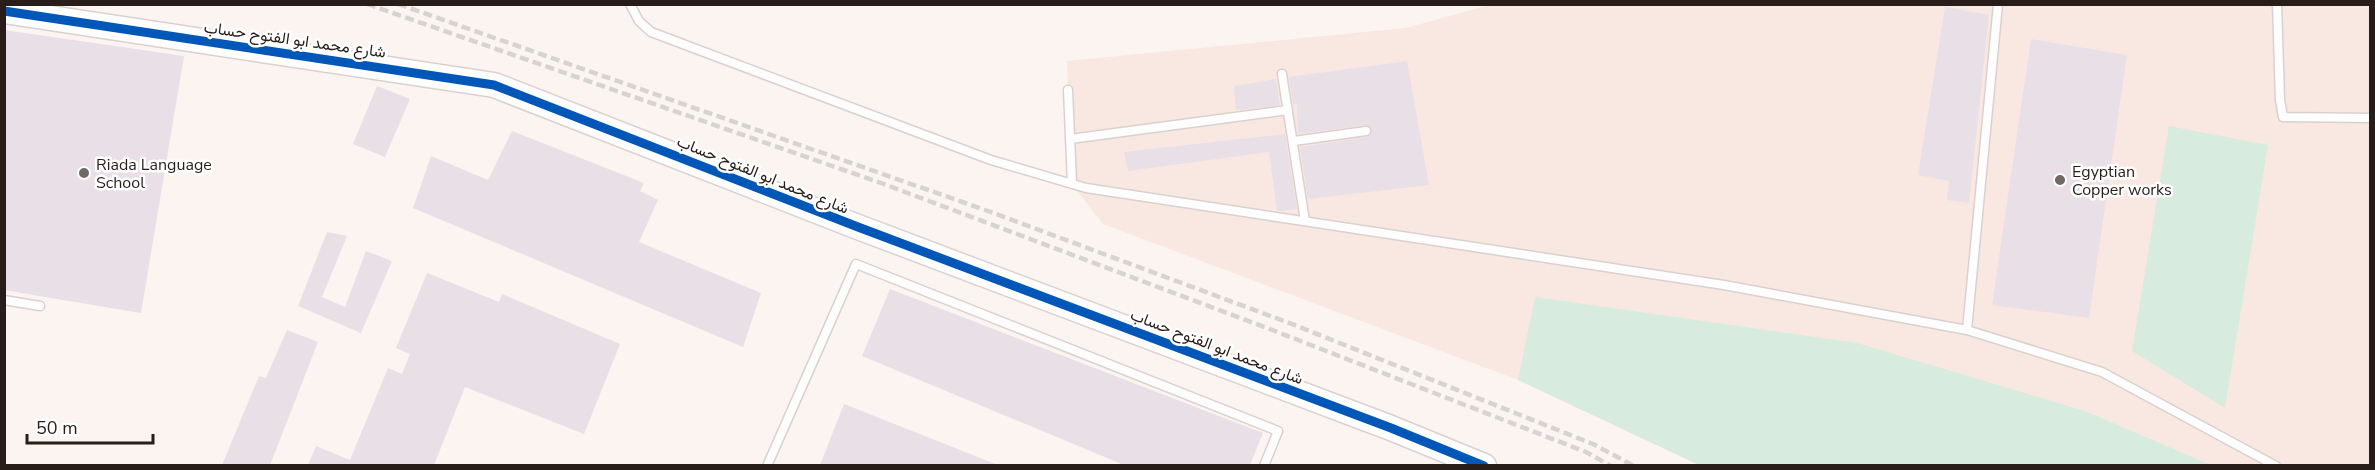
<svg xmlns="http://www.w3.org/2000/svg" width="2375" height="470" font-family="'Nunito Sans',Vazirmatn,sans-serif">
<style>
.built{fill:#f8e8e1}
.green{fill:#d7ebde}
.building{fill:#e9dfe6}
.lines{fill:none;stroke-linecap:round;stroke-linejoin:round}
.lane-casing{stroke:#dad1ce;stroke-width:11}
.secondary-casing{stroke:#dad1ce;stroke-width:27}
.lane{stroke:#fefdfd;stroke-width:8}
.secondary{stroke:#fefdfd;stroke-width:24}
.rail{stroke:#d6d4d2;stroke-width:4.5;stroke-dasharray:9 4.5;stroke-linecap:butt}
.cycleway-casing{stroke:#fff;stroke-width:13}
.cycleway{stroke:#0057b8;stroke-width:9}
.poi-dot{fill:#726865;stroke:#fff;stroke-width:2}
.labels{text-anchor:middle;stroke-width:5;stroke-linejoin:round;paint-order:stroke}
.street-label{font-size:16px;fill:#281d19;stroke:#fff}
.poi-label{font-size:16px;fill:#281d19;stroke:#fff;text-anchor:start}
</style>
<rect width="100%" height="100%" fill="#fbf4f1"/>
<path class="built" d="M1493 4 2370 5V465H1699L1518 380 1103 224 1072 184 1067 61 1406 28Z"/>
<path class="green" d="M2169 126 2268 145 2225 408 2132 351Z
M1535 297 1857 343 2085 411 2211 465H1699L1518 380Z"/>
<path class="building" d="M1945 7 1989 15 1969 203 1947 200 1949 181 1918 175Z
M4 30 184 56 141 313 4 290Z
M2031 39 2127 55 2089 318 1992 305Z
M1407 61 1429 185 1308 199 1300 147 1367 137 1372 130 1365 125 1298 134 1297 104H1293L1289 77Z
M1276 79 1280 105 1236 110 1234 86Z
M377 86 410 99 385 157 353 144Z
M512 131 644 183 640 191 658 200 639 242 761 293 743 347 413 208 431 156 488 180Z
M1285 134 1297 209 1282 211H1277L1269 152 1128 171 1124 152Z
M327 232 347 236 322 297 345 307 366 251 392 261 361 333 298 306Z
M427 273 499 302 502 294 620 344 584 434 465 387 434 465H308L316 446 350 460 388 368 402 374 410 354 396 348Z
M890 289 1263 433 1250 465H1124L862 356Z
M287 330 318 342 270 465H222L259 376 266 378Z
M844 404 998 465H820Z"/>
<g class="lines">
<defs>
<path id="lane" d="M630 4 639 21 651 32 991 160 1086 188 1724 285 1967 330 2102 372 2276 466
M2277 4 2280 100 2283 117 2370 118
M1282 74 1305 221
M1068 90 1072 184
M1070 139 1288 110
M1294 141 1366 131
M4 300 40 306
M1967 330 1998 4
M767 466 856 264 1278 431 1264 466"/>
<path id="secondary" d="M4 11 494 85 858 227 1391 428 1484 466"/>
</defs>
<use href="#lane" class="lane-casing"/>
<use href="#secondary" class="secondary-casing"/>
<use href="#lane" class="lane"/>
<use href="#secondary" class="secondary"/>
<path class="rail" d="M367 4 881 183 1267 328 1586 452 1611 466
M398 4 988 211 1292 324 1593 444 1634 466"/>
<defs>
<path id="cycleway" d="M4 11 494 85 858 227 1391 428 1484 466"/>
</defs>
<use href="#cycleway" class="cycleway-casing"/>
<use href="#cycleway" class="cycleway"/>
</g>
<g class="poi-dot">
<circle cx="84" cy="173" r="6"/>
<circle cx="2060" cy="180" r="6"/>
</g>
<g class="labels">
<g class="street-label">
<text transform="translate(295 39) rotate(8)" y="6">شارع محمد ابو الفتوح حساب</text>
<text transform="translate(763 174) rotate(22)" y="6">شارع محمد ابو الفتوح حساب</text>
<text transform="translate(1217 346) rotate(21)" y="6">شارع محمد ابو الفتوح حساب</text>
</g>
<g class="poi-label">
<text x="96" y="170">Riada Language<tspan x="96" dy="18">School</tspan></text>
<text x="2072" y="177">Egyptian<tspan x="2072" dy="18">Copper works</tspan></text>
</g>
</g>
<rect width="2375" height="470" fill="none" stroke="#281d19" stroke-width="12"/>
<path d="M27 434v9h126v-9" fill="none" stroke="#281d19" stroke-width="3"/>
<text x="36" y="434" font-size="18" fill="#281d19" stroke="#ffffff" stroke-width="4.5" paint-order="stroke">50 m</text>
</svg>
